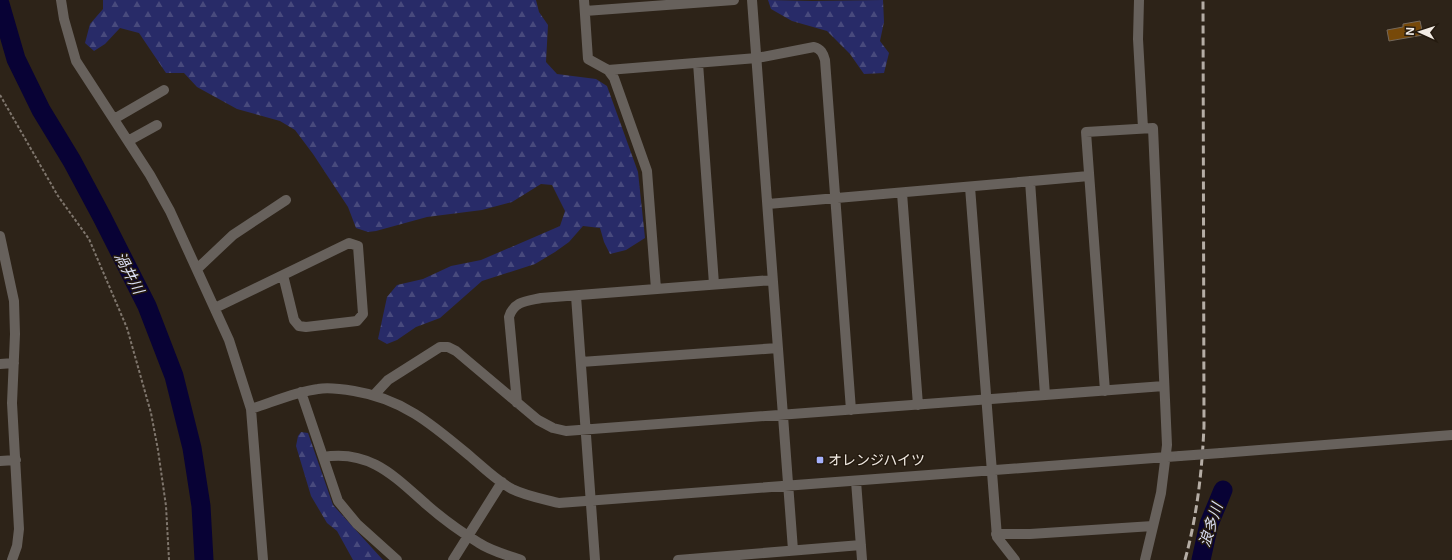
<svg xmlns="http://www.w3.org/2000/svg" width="1452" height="560" font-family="Inter,'Noto Sans JP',sans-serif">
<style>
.forest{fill:url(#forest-firs)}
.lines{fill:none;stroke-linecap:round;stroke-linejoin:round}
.river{stroke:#080235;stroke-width:19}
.building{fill:#774909;stroke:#74685b}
.path{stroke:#7f766d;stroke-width:2;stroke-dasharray:3 2;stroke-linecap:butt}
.minor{stroke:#67615c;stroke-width:10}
.rail{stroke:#b5ada5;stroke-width:3;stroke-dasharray:8 4;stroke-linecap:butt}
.minor-bridge{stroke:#67615c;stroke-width:10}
.poi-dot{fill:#a5b1fc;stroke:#241a0f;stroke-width:1.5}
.labels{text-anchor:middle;stroke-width:3;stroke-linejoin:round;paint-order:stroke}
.poi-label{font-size:14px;fill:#f3ece5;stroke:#241a0f;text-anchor:start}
.water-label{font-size:15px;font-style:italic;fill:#dadef4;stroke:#241a0f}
</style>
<defs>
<pattern id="forest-firs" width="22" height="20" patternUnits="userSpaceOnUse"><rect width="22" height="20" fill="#282b68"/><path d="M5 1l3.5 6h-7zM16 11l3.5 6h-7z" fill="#484a7d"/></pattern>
</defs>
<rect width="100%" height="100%" fill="#2d2318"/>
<path class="forest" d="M103 0H536L539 12 548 25 546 62 557 74 596 79 607 86 638 172 645 238 626 250 610 254 604 242 600 228 583 226 569 242 555 252 535 264 482 281 440 318 416 327 397 340 387 344 378 339 387 297 397 285 423 279 451 266 481 260 560 226 565 211 552 185 541 184 512 202 482 210 427 217 376 231 368 232 356 228 348 207 313 154 295 130 280 121 237 109 197 87 184 73H166L139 33 120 28 105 44 94 51 85 43 90 24 103 9Z
M768 0 812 1 883 0 884 22 880 41 889 53 884 73 864 74 850 54 827 31 792 21 771 9Z
M301 432 308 433 333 505 383 560H353L337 531 327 523 311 496 296 446 298 436Z"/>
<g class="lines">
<path class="river" d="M0 4 16 59 41 110 72 161 102 217 147 306 174 376 192 448 201 506 204 560
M1201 560 1209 524 1223 490"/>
</g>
<path class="building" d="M1420 21 1423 35 1389 41 1387 30 1403 27V24Z"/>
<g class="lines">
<path class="path" d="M0 95 58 196 89 239 127 328 151 413 158 450 166 506 169 560"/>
<path class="minor" d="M61 0 64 19 76 61 150 175 170 211 229 340 251 409 263 560
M584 0 588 59 608 70 614 78 647 171 656 289
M752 0 793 550
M1139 0 1138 39 1143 128
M585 11 734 0
M698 63 714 284
M608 70 757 58 814 47C821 49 823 53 825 60L851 410
M114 119 164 90
M128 141 157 125
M1030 181 1045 395
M970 187 997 537 1015 560
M902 193 918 405
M768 204 1089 176
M0 236 14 301 15 334 12 403 19 529 17 546 12 560
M197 269 233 235 286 200
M576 296 595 560
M215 308 349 243 358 246 363 314 357 321 306 327 299 326 294 320 283 275
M581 362 778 348
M0 364 14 363
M1105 391 1086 132 1153 128 1167 445 1161 493 1145 560
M301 392 338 501 357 524 397 560
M374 395 388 380 440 347H448L456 351 538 420 553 428 566 431 1164 386
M517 403 509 317C514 301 527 301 541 298L772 280
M251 409C273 402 295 392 318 389 329 387 342 389 354 391 404 399 434 426 471 457 484 468 497 481 512 489 526 496 543 499 559 503L1180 456
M1221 453 1452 435
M323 457C370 449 395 477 427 505 443 519 461 532 479 543 491 551 507 555 521 560
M0 461 16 460
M856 481 862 560
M996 534H1030L1153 526
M453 560 502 482
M678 560 861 545"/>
<path class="rail" d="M1185 560C1197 516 1202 472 1204 426L1203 0"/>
<path class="minor-bridge" d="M1180 456 1221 453"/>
</g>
<rect class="poi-dot" x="816" y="456" width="8" height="8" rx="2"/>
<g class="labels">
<g class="poi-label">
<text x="828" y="465">オレンジハイツ</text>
</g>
<g class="water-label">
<text transform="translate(129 273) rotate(62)" y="5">渦井川</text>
<text transform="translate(1211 525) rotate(-72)" y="5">浪多川</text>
</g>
</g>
<g transform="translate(1420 32) rotate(273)" stroke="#241a0f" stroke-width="3" paint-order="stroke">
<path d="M0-3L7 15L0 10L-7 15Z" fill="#f3ece5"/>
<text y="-6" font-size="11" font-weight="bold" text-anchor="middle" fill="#f3ece5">N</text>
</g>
</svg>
